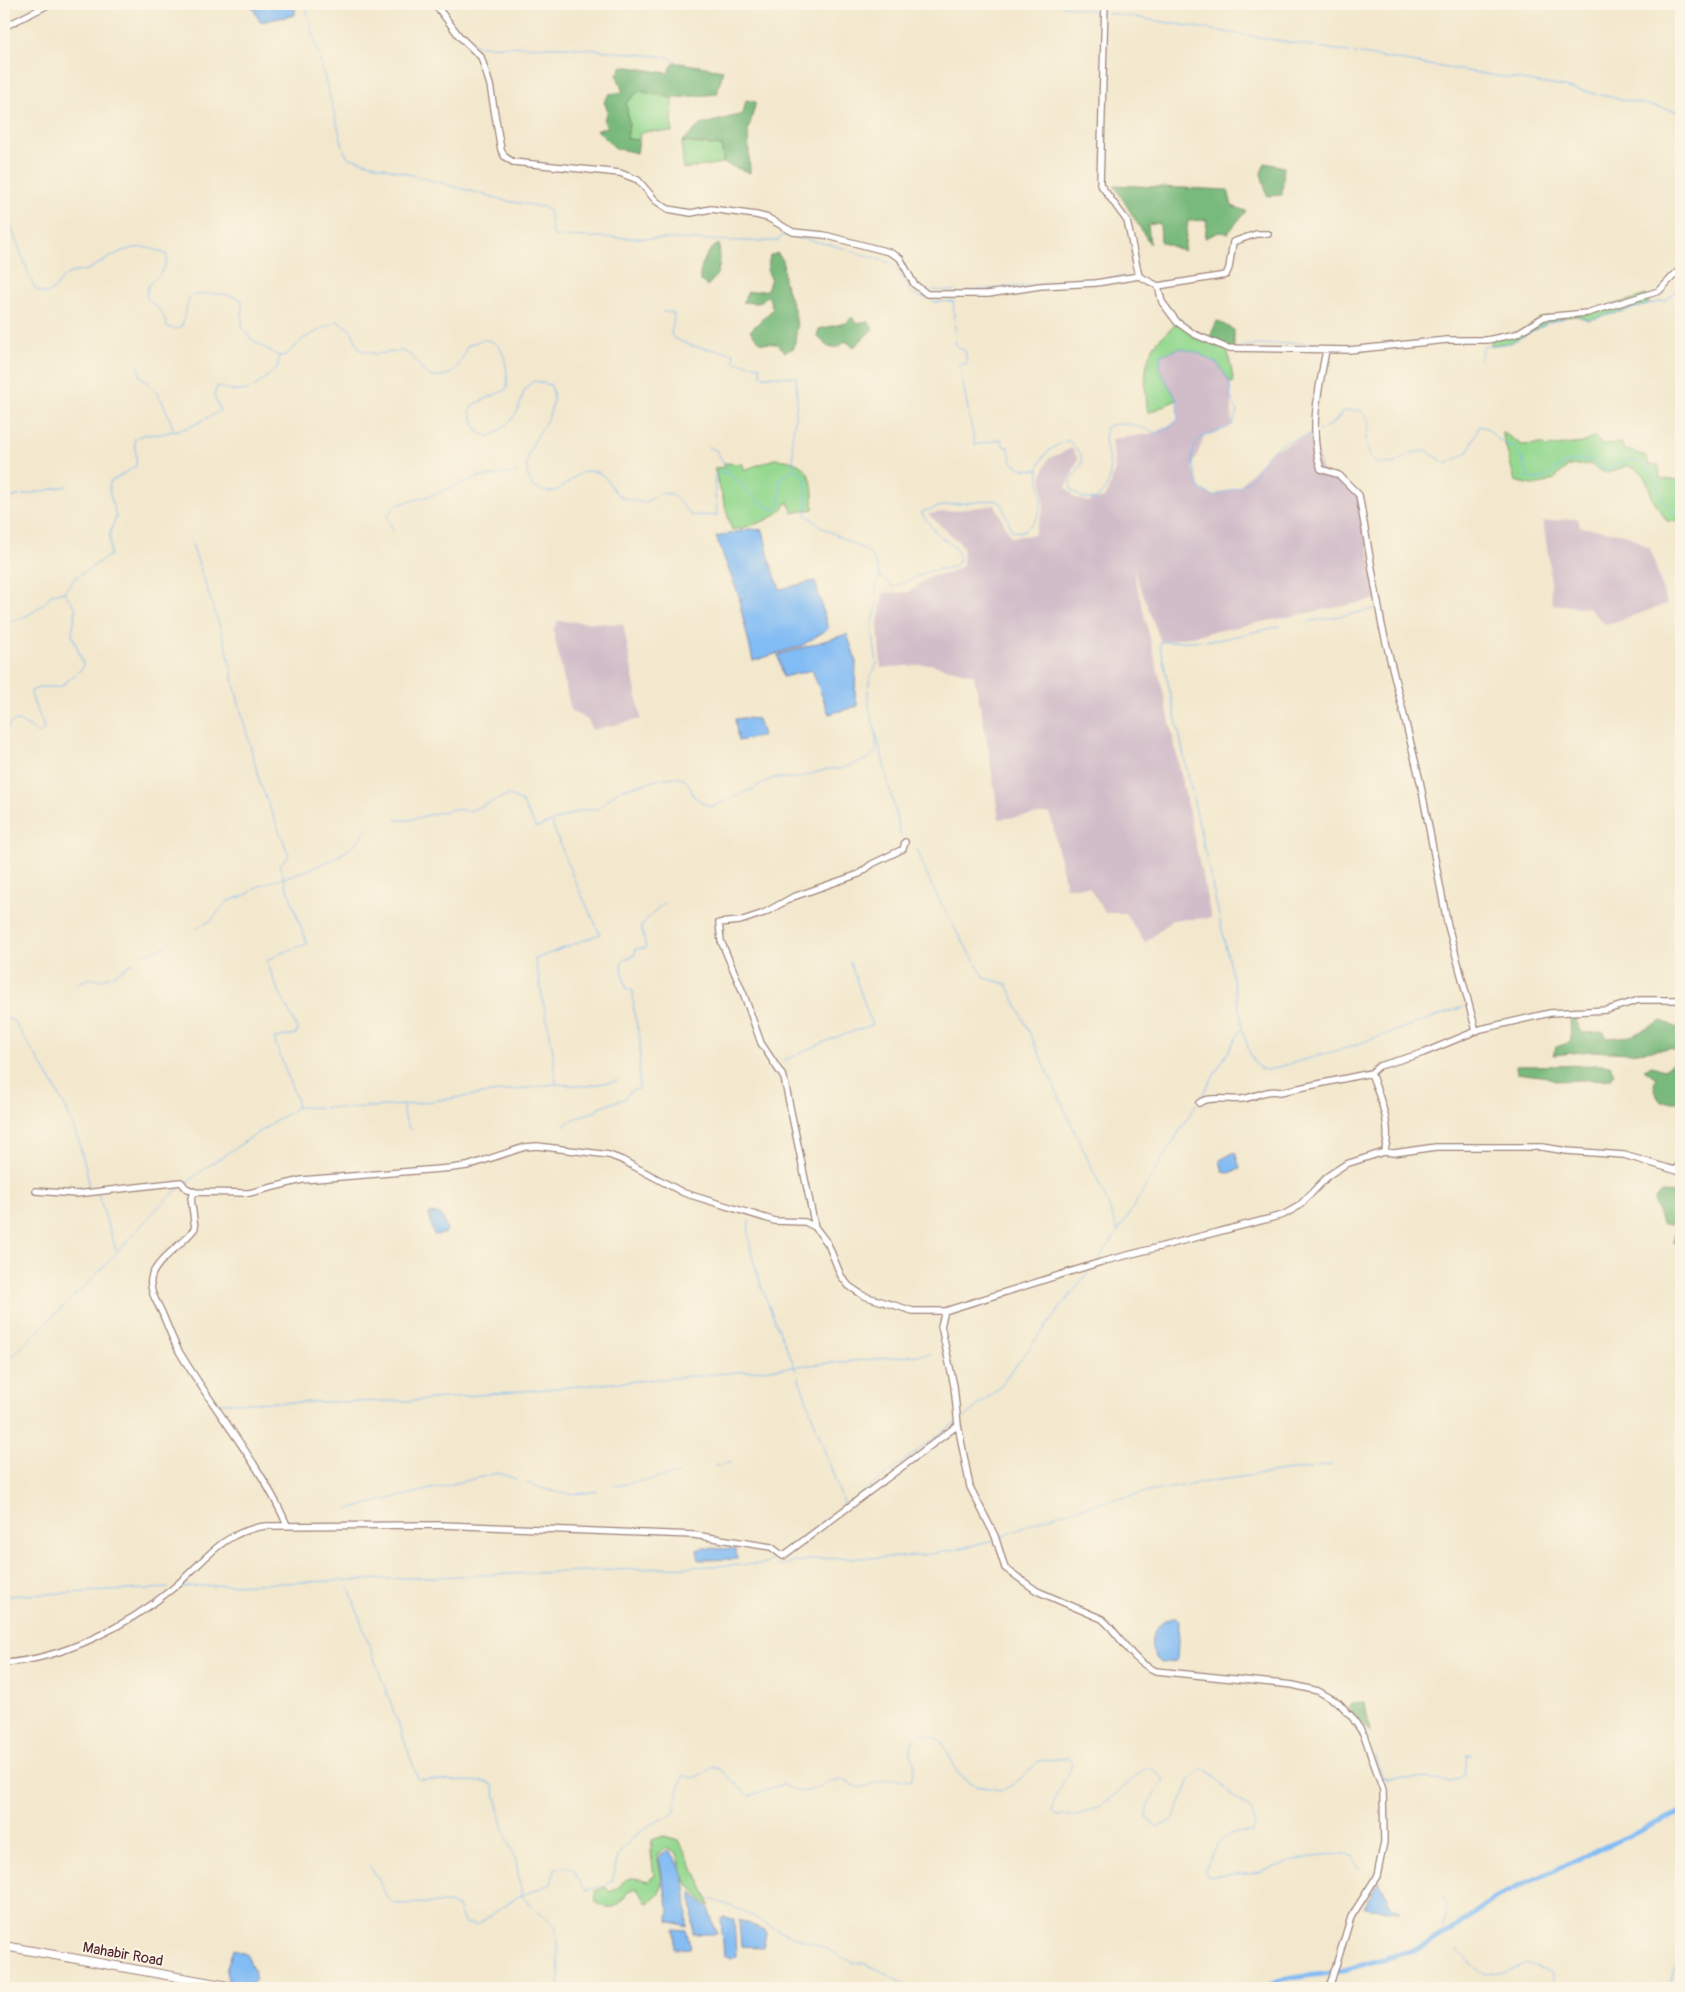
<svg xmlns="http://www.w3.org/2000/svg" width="1685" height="1992" font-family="Pangolin,sans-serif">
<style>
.industrial{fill:#d1bdc9}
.green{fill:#95d991;stroke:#707c5e}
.forest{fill:#78b97b;stroke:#616c53}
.water{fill:#82bcf4;stroke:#666e90}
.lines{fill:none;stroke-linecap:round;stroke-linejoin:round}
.stream{stroke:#82bcf4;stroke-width:1}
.canal{stroke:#82bcf4;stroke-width:5}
.street-casing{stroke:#9e847c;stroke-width:8}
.secondary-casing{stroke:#9e847c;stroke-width:10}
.street{stroke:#fff;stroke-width:5.5}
.secondary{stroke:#fff;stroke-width:8}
.labels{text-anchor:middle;stroke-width:4;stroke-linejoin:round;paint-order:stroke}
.street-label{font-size:15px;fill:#4a1f2b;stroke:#fcf5e5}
</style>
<rect width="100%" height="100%" fill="#fcf5e5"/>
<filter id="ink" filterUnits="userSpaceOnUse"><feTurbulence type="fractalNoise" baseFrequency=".02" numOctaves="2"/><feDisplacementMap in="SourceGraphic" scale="10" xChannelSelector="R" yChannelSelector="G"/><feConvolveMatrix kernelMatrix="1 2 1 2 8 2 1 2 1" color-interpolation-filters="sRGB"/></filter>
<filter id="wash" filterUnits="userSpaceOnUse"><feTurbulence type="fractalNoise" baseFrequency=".0096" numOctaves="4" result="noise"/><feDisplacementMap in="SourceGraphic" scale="20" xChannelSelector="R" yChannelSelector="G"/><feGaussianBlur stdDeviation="1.12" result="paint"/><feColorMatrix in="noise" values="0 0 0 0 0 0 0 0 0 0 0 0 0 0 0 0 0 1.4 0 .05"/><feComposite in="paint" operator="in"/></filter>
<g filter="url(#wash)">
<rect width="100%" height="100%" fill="#f3e8cd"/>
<path class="industrial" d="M1180 348 1198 353 1218 364 1230 383 1232 425 1204 437 1192 468 1200 489 1213 496 1239 487 1272 451 1307 436 1314 431 1321 469 1359 495 1378 599 1161 642 1132 565 1166 704 1211 918 1172 920 1145 943 1125 913H1105L1089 887H1066L1050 813 999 819 989 752 974 675 930 664 881 668 878 623 883 593 909 592 930 576 948 574 963 566V546L928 514 995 505 1011 537 1034 535 1044 508 1042 476 1048 459 1072 448 1078 459 1066 487 1075 498 1088 502 1104 498 1111 484 1115 469 1112 439 1156 433 1178 420 1177 400 1159 368 1161 355Z
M1578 518 1580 527 1625 534 1650 548 1667 604 1606 625 1588 608 1552 604 1549 559 1543 522Z
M558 621 623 624 641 719 592 730 588 720 571 711 553 630Z"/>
<path class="green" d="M639 91 673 98 672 132 650 131 640 133 639 140 627 139 629 124 626 103Z
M682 142 722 146 723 163 683 169Z
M1646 295 1649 304 1589 320 1578 316 1565 317 1547 323 1510 343 1491 345V339L1517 334 1544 317 1587 313Z
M1177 322 1227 348 1234 382 1230 383 1218 364 1198 353 1180 348 1161 355 1159 368 1177 400 1148 413C1145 391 1142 364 1155 344 1161 336 1171 331 1177 322Z
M1502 432 1522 445 1543 444 1545 447 1583 443 1594 436 1602 444 1622 443 1623 449 1646 456 1649 464 1659 465 1660 479 1681 480V522L1667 521 1653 499 1644 474 1627 465C1610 474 1606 476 1590 464L1568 466 1553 480 1535 486 1515 481Z
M774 459C810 460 814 478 813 509L793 513 788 502C776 520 752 526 732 530L714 468 726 467 723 463 743 464 744 470Z
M664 1836 679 1840 708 1898 709 1907 686 1883 677 1853 666 1848 657 1854C660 1874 670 1892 647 1903L636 1888 628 1892C620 1906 611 1913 596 1902L595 1891 606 1887 609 1892C628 1886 618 1872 648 1881L654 1876 651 1852 652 1840Z"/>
<path class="forest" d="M674 62 723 70 717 94 673 98 639 91 626 103 629 124 627 139 639 140 637 153 615 148 597 130 607 127 604 119 608 111 604 102 609 94 623 92 617 75 622 66 668 73Z
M746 100 756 102 748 131 750 173 723 163 722 146 682 142 700 125 743 114Z
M1265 163 1284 167 1282 195 1267 196 1261 173Z
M1114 185 1228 190 1232 206 1246 211 1228 233 1219 232 1205 238 1207 220 1188 221 1184 251 1161 242 1160 223 1148 225 1150 244Z
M719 244C720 262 722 273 707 286L700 280C699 267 707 249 719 244Z
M777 253 783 260 784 280 795 312 797 327 794 348 785 352 778 344 761 343 750 331 773 309 768 295 759 303 743 302 748 292 767 290 771 278 767 270 770 256Z
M852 317 856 323 868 321 873 329 854 347 845 341 839 347H828L817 336 819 329 846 323Z
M1217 321 1234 330V349L1208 341Z
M1570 1018H1575L1582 1033 1604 1032 1607 1038 1631 1036 1662 1021 1678 1028 1681 1025V1053L1670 1048 1629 1053 1592 1051 1553 1055 1556 1047 1571 1042Z
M1674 1061 1681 1062V1102H1661C1655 1094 1652 1088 1656 1078L1644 1069 1652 1066 1664 1070Z
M1610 1065 1614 1073 1611 1079 1555 1081 1548 1077 1517 1073 1516 1066Z
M1662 1192 1680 1193 1676 1206 1681 1221V1244L1674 1243 1675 1224H1662L1654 1200Z
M1365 1703 1370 1732 1348 1708 1351 1704Z"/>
<path class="water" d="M251 4H295V15L260 22Z
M750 529 763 530 770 562 780 589 815 581 828 629 801 646 753 661 739 600 746 598 740 599 716 537Z
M847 634 856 660 855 698 858 706 829 714 812 670 783 677 778 655Z
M744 718 758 719 763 736 738 741 735 719Z
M1235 1152 1240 1169 1229 1173 1223 1172 1220 1160Z
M438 1213 442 1216 447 1230 444 1234 434 1235 428 1214Z
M702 1548 736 1549 737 1559 699 1560 697 1550Z
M1172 1618H1177L1179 1621 1177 1661 1161 1663C1144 1649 1151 1624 1172 1618Z
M668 1851C687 1863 687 1905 687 1926L668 1921 669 1911 659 1859 661 1854Z
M1379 1882 1391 1905 1400 1911 1363 1907Z
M692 1893 708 1908 717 1934H693Z
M723 1917 734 1919 736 1956 731 1958 724 1955 721 1919Z
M739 1920 765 1930 766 1934 763 1947 741 1946Z
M674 1929 686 1930 691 1948 675 1949Z
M233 1949 246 1954C258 1978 264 1989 229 1984L226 1971Z"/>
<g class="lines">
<path class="stream" d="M305 4 345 154 350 158 507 201 543 207 549 210 552 234 555 236 743 241H776L784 235 836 246 890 263C901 271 902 283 911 292 918 300 928 295 935 302L953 301 956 346 965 351 967 364H959L975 445 1001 439 1003 446 1008 447 1012 462 1022 469 1038 470
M1053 4 1102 12
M1108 13 1559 86 1681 112
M475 43 479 46 568 47 669 57 680 64
M4 178 8 216 12 229 31 280 36 290 46 294C57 291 59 278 68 274 76 271 84 272 91 268 117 253 137 238 167 255 166 281 143 278 147 298 157 308 164 311 167 327L176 329 182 326 189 297C206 292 226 292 242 300V327L252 340 279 356 286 355 303 339 337 321 351 330 360 350 376 354 402 351 412 356 424 372 432 377C455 377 460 366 467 346 471 345 477 341 481 340 507 337 508 373 507 389L473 405 470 411 478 432 490 437C498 431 509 424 515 415 523 403 520 389 534 381L551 385C565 423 508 447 533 487 537 488 544 492 548 492 566 492 572 470 593 471 607 472 610 490 621 497 627 500 637 501 644 503L660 493 672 494 692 516 700 515 717 516 714 479 718 471C741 475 752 503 775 510L780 504V479L794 469 804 476 807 488 806 514 823 528 867 551 875 562 880 576 894 587 929 571 954 567C966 553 952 545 941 537 933 530 926 521 921 512L947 505 995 500 1002 504 1012 531 1021 532C1025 529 1031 526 1034 522 1057 490 1013 463 1068 440L1081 454 1082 464 1070 481 1072 491 1083 498 1095 500C1125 475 1100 452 1106 427 1123 420 1140 426 1156 433L1169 428 1178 420 1177 400 1159 368 1161 355 1180 348 1198 353 1218 364 1230 383 1231 398 1237 412 1232 425C1223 431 1213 432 1203 437 1185 447 1195 476 1200 489L1213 496 1239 487 1252 479 1266 456 1281 444 1312 434
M1089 281 1124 276
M933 290 955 291
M967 291 1065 282
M663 312 673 313 674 317 671 334 675 339 692 346 734 353V362L760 366 761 376 796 377 797 400 792 441 794 468
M1579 317 1589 320 1666 300 1681 287
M1177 318 1190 327
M1242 346 1290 343 1325 345
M1480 360 1483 347 1510 343 1547 323 1565 318
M139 365 140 376 149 383V387C161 391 170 419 174 432
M1318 431 1335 422 1343 411 1361 410 1370 422C1364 439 1364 448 1375 463L1394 464 1411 453 1427 451 1447 464 1468 452 1479 426 1487 428 1496 438 1515 448 1522 459 1528 478C1550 483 1550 470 1567 463 1574 459 1583 460 1591 460L1601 470C1613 470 1621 459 1629 460 1665 461 1649 506 1681 514
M708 447 716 450 729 472
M4 499 67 486
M393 531 387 516 396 505 430 496 479 477 518 473
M4 619C20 625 44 607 51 594L64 592
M1308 622 1376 609
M875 729C868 709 863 683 877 665L872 626 877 606 876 585 880 576
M4 731 13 721H19L40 734 44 729C42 716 32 705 31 691L41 687H60L82 669 83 663 72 634 76 608 64 592 75 578 110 555V533L116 517 109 490 110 482 136 466C138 455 133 447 135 438L143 435 161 434 190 427 220 411 214 396 217 386C249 398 254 387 277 368L279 356
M877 735 901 837
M396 820H408L454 809 469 811 508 795 522 802 536 828 579 811 597 809 619 790 666 778 676 777 685 780 690 786 693 796 708 806H714L748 791 773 778H797L828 769H840L868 759 877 751 875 730
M552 824 574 879 600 934 535 959 553 1051 556 1084
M917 849C932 894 960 937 985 978L1007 984 1104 1194 1118 1232
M197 928 212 920 226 902 248 894 257 887C292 873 349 864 368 827
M144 954 167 946
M75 984 90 978 99 980 112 976 134 962
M4 1017 14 1021C39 1063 69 1102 81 1150 84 1164 89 1172 88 1187
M1242 1029C1248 1041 1250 1071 1268 1070L1349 1047 1463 1007
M783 1061 831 1039 872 1025 850 962
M1200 1099 1242 1028 1241 1017 1160 646 1161 642 1218 640 1281 626
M403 1105V1113L410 1130
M297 1107 350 1108 403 1105 556 1084 587 1086 617 1081
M564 1125 580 1116 597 1111 599 1107 624 1099 630 1091 639 1089 640 1040 634 1013 633 991 626 988 621 965 624 960 635 955V949L646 948 641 926 664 902
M185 1184 208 1166 297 1107V1101L275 1042V1038L296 1034 298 1030 274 981 267 961 278 954 307 944 279 865 289 855 260 783 236 692 227 649 190 538
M98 1194 116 1250
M749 1221C744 1261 781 1331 796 1370
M1098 1260 1118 1232 1196 1104
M4 1364 97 1274 163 1202 181 1187
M797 1366 930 1354
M798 1376 844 1505
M218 1403 410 1401 795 1367
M963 1418 996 1391 1092 1267
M716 1466 731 1462
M527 1483C556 1493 566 1497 597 1491
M614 1486 679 1474
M348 1509 498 1473 516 1479
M999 1538C1018 1530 1038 1520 1059 1514 1148 1487 1240 1477 1332 1465
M784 1551 955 1423
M778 1566C821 1554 869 1560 913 1556 941 1554 966 1547 993 1540
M178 1587 766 1564 777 1556
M349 1587C370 1652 396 1714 418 1779L485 1782 493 1785 506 1837 516 1861 522 1896 556 1928 560 1988
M4 1596 168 1588
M1375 1755 1382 1776 1386 1778H1416L1450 1782 1465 1775 1467 1754 1472 1755
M369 1866C381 1877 382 1896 394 1904L437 1903H449L458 1907 464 1923 477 1925 517 1897 551 1884 555 1868 572 1867 582 1886 586 1890 604 1886 612 1881C615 1873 615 1865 618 1857 628 1837 653 1821 674 1814L679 1789 684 1775 693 1778 705 1773 713 1766 721 1770 749 1796 783 1784C810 1804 823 1777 842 1780 848 1781 854 1786 860 1788 878 1782 892 1776 911 1781L915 1764 911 1754V1746L915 1737 920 1734 932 1736 942 1742 960 1776 975 1786 1002 1790 1013 1785 1039 1761 1067 1758 1072 1763C1068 1782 1054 1789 1052 1811L1057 1816C1097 1817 1111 1797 1140 1773L1147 1768 1154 1769 1164 1780C1154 1793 1147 1802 1147 1819L1157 1827 1173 1820 1190 1780 1204 1768 1212 1772 1226 1791 1251 1810 1256 1827 1252 1832C1221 1831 1217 1844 1205 1870L1207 1876C1225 1875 1245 1876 1262 1871 1295 1862 1317 1850 1353 1856L1360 1870
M708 1898 741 1910 778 1930 827 1949 854 1963H863L884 1972 910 1988
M1442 1930 1447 1909 1444 1896
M1457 1950 1471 1964 1485 1974 1500 1973 1525 1964 1553 1973V1988
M1667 1988 1675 1968 1681 1966"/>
<path class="canal" d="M1337 1972 1421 1948 1466 1921 1494 1898 1681 1812
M238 1986 253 1988
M1266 1988C1277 1977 1314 1976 1330 1973"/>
</g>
</g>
<g filter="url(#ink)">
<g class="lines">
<defs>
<path id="street" d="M435 4 460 37 481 57 490 85 501 150 505 157 513 162 620 173 638 180 656 201 668 209 691 213 711 209 756 215 768 218 793 232 824 235 889 252 900 258 914 284 927 294H988L1040 286 1096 283 1139 276
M1105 4 1100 184 1127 221 1139 276 1158 286 1162 302 1177 322 1194 334 1227 348 1349 350 1447 340H1487L1516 334 1544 317 1587 313 1659 291 1681 268
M4 27 50 4
M1158 286 1226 275 1229 268 1233 242 1256 234H1268
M1326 350C1319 389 1308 431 1321 469L1339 475 1359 495 1382 626 1420 781 1447 922 1476 1031
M1199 1103C1208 1096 1229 1100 1242 1099 1256 1097 1266 1089 1280 1092L1371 1073
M1384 1152C1394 1128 1379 1096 1371 1073L1379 1066 1423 1053 1481 1029 1550 1013 1607 1010 1639 1000H1681
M1675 1170 1681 1162
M36 1191 76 1194 181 1182 186 1188 195 1192
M815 1227 784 1078 761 1043 744 995 721 941 719 923 740 921 764 913 793 897 859 874 872 864 903 849 905 842
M958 1425 970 1487 995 1536 1005 1568 1037 1591 1102 1619C1123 1637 1128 1659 1156 1671L1293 1685 1318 1691 1339 1703 1352 1717 1364 1735 1383 1790 1384 1842 1377 1876 1351 1917 1329 1988
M287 1525C260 1463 214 1410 180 1353 173 1341 168 1327 163 1315 158 1303 149 1292 151 1279 154 1261 184 1244 195 1228L191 1198 195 1192 249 1193 302 1180 452 1168 467 1166 525 1147 537 1146 609 1155 622 1160 684 1193 775 1221 805 1222 815 1227 828 1244 841 1276 849 1286 864 1296 913 1311H945
M4 1663C63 1659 127 1626 172 1589 205 1562 219 1533 265 1526L441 1525 694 1535 771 1547 783 1556 958 1425 954 1386 941 1326 945 1311 1101 1262 1283 1215 1299 1206 1329 1175 1346 1164 1384 1152 1394 1153 1436 1147H1542L1567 1151 1624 1155 1681 1172"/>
<path id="secondary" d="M4 1946 239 1988"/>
</defs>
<use href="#street" class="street-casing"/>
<use href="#secondary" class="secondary-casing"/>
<use href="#street" class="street"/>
<use href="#secondary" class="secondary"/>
</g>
</g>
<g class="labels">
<g class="street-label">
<text transform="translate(123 1954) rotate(10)" y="5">Mahabir Road</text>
</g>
</g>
<rect width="1685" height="1992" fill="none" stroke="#fcf5e5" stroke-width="20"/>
</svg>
